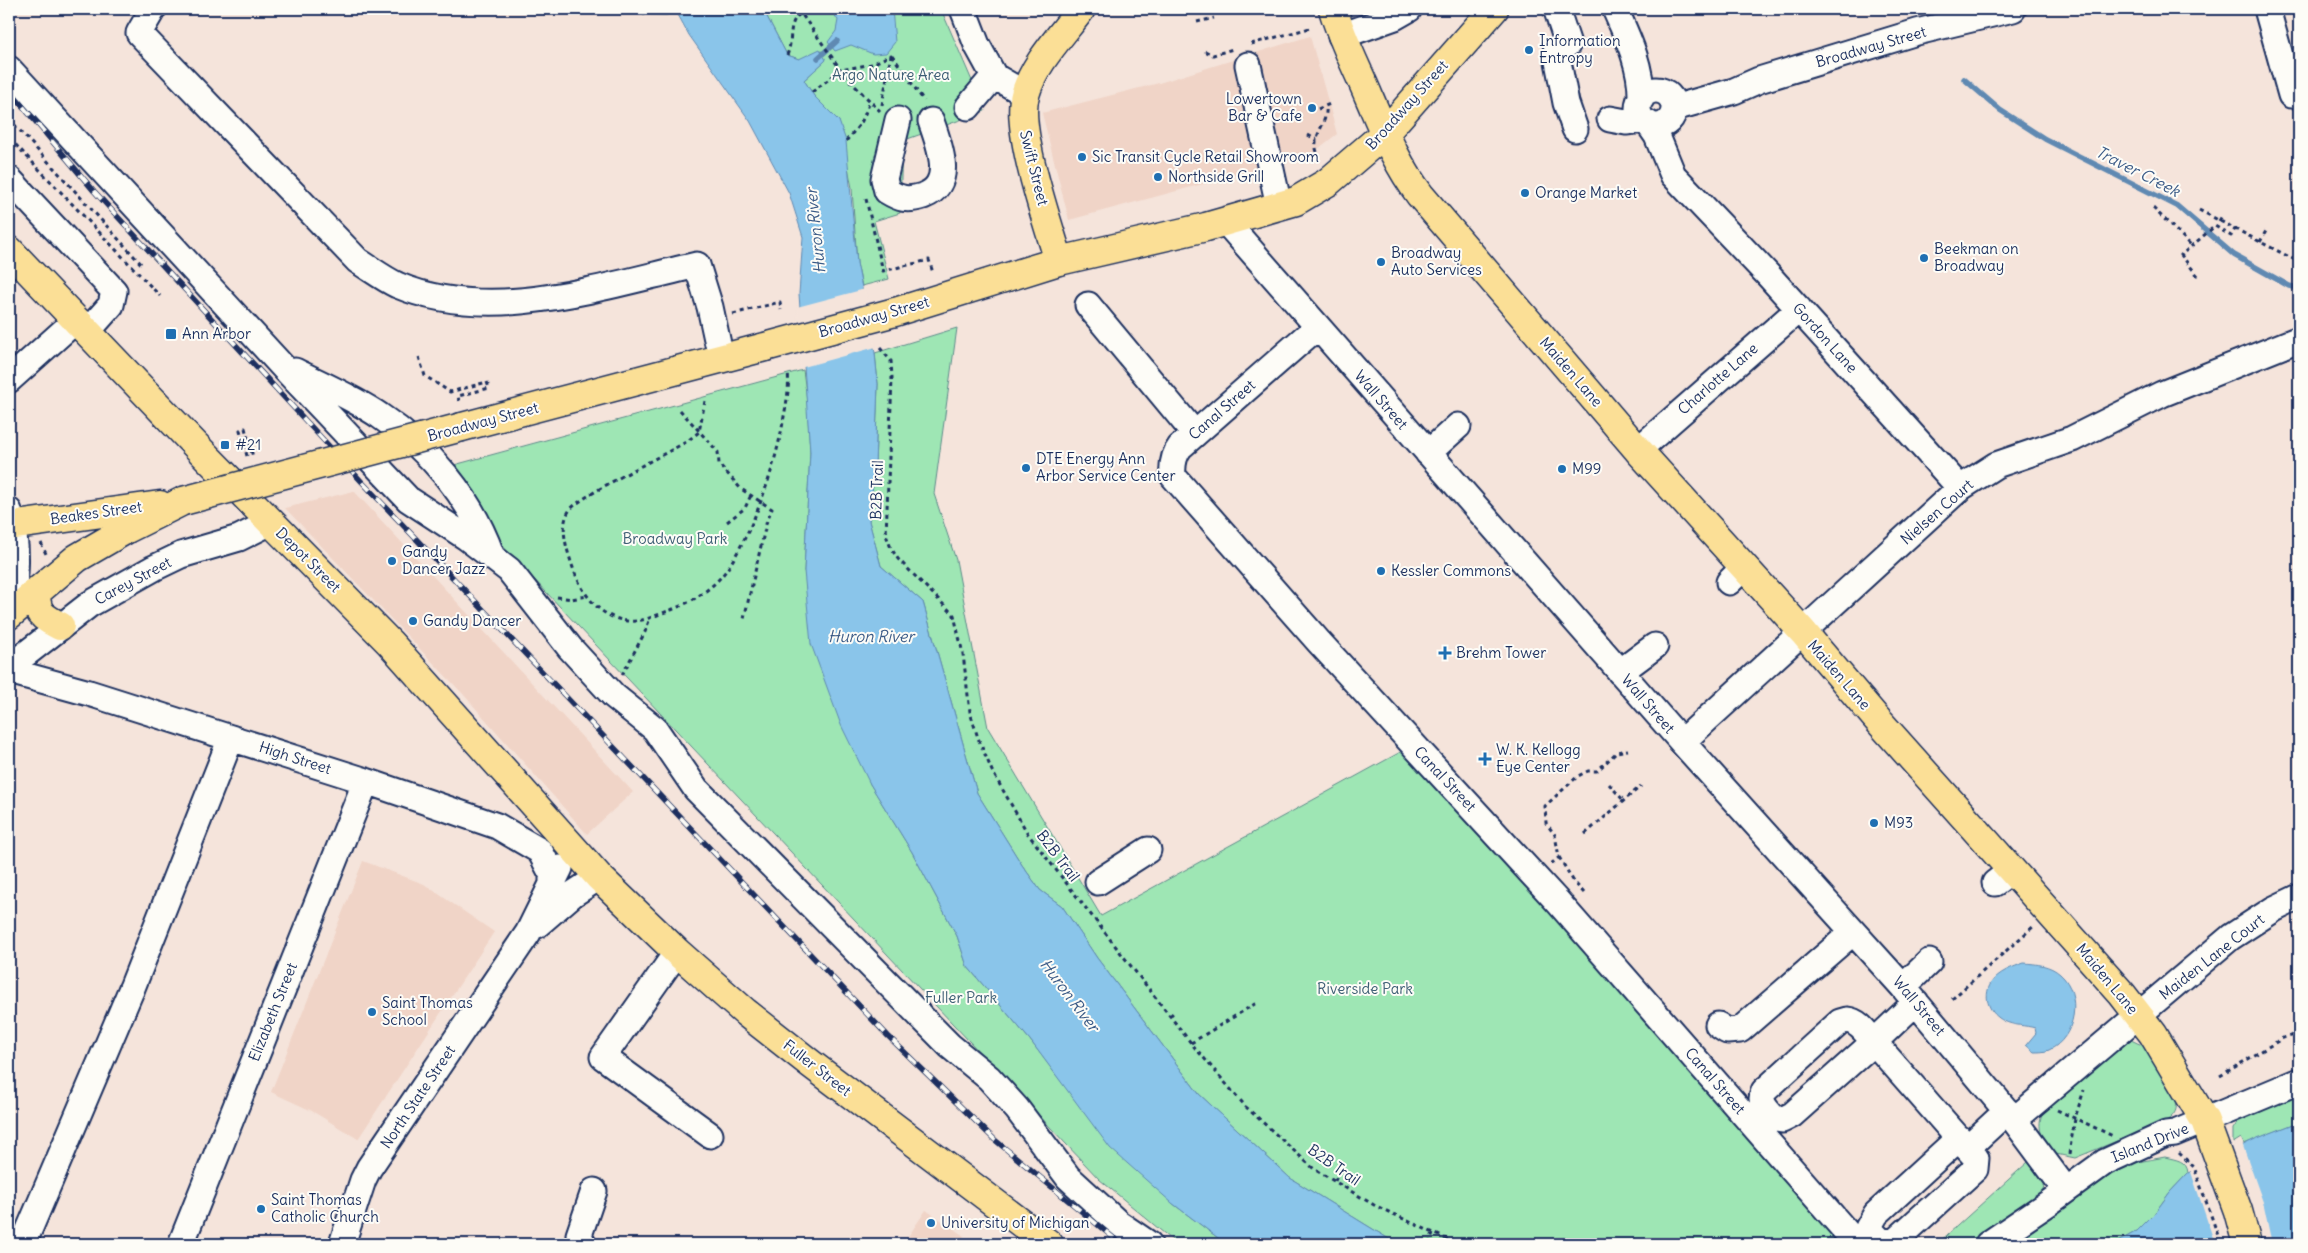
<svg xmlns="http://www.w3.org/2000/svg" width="2308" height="1253" font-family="Delius,sans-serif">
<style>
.built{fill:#f0d4c7}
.green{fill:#9ee6b4;stroke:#5c8a89}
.water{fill:#8ac5ea;stroke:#5e89b2}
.pier{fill:#f5e4db}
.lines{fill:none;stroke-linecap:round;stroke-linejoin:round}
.stream{stroke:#5e89b2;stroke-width:5.5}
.minor-casing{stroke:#1b2f5e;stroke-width:29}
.major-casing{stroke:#1b2f5e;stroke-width:31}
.path{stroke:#1b2f5e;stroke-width:3;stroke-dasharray:4 4;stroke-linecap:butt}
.minor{stroke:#fdfcf7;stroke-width:25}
.major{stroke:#fbdf96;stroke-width:28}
.rail-casing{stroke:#1b2f5e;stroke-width:5.5}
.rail{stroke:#fdfcf7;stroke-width:4;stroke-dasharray:11;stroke-linecap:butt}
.major-bridge-casing{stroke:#1b2f5e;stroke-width:31;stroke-linecap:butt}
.major-bridge{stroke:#fbdf96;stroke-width:28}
.poi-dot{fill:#1f6fb2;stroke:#fdfcf7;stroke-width:2}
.labels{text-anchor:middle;stroke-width:4;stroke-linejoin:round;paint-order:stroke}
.poi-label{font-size:15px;fill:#1b2f5e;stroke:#fdfcf7;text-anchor:start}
.street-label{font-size:15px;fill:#1b2f5e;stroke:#fdfcf7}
.park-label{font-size:15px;fill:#3c5d74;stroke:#fdfcf7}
.water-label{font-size:16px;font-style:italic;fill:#3c5c88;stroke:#fdfcf7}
</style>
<rect width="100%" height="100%" fill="#f5e4db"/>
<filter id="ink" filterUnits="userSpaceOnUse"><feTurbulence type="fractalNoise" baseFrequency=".02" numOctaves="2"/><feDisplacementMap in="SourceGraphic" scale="10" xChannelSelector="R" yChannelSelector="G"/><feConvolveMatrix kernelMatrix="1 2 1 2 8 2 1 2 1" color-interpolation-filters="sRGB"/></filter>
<g filter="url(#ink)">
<path class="built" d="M1310 36 1337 134 1310 155 1069 220 1042 113 1159 83Z
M354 491 633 792 587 834 463 694 285 508Z
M363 861 424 884 494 932 358 1139 312 1111 271 1092Z
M926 1210 964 1236 959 1244H903Z"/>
<path class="green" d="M491 9H661L667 15 493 10Z
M763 9H941L985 111 902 141 900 213 874 221 889 279 862 286 857 263 852 188 839 121 814 96 804 80 826 60 799 59 787 55Z
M957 328 934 494 956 560 988 728 1101 916 1406 749 1845 1244H1401L1389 1239 1290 1178 1199 1094 1097 958 1062 906 1040 890 1022 865 977 793 923 602 881 566 869 521 875 466 878 384 875 353Z
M803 370 807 400 810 452 804 571 870 784 912 852 957 936 967 966 1030 1040 1061 1081 1172 1203 1226 1244H1177L1099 1179 432 471Z
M2131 1040 2146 1047 2175 1095C2178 1107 2177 1114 2166 1121L2075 1158 2056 1154C2044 1143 2036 1130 2042 1114L2123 1043Z
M2299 1090V1122L2244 1144 2241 1138 2233 1143V1129L2241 1117Z
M2165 1157C2176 1160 2187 1160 2188 1173L2170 1192 2154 1214 2137 1231 2114 1244H1998L2116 1166Z
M2028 1162 2045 1182 2042 1193 2025 1207 1969 1244H1937Z"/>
<path class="water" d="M675 9H763L787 55 799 59 820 49 826 60 804 80 814 96 839 121 846 141 857 263 875 353 878 384 875 466 869 521 881 566 923 602 977 793 1022 865 1040 890 1062 906 1097 958 1199 1094 1290 1178 1389 1239 1401 1244H1226L1172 1203 1110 1148 1030 1040 967 966 957 936 912 852 870 784 841 725 811 644 804 571 810 452 799 294 803 237 789 193 750 121 689 35Z
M830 9H892L895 42 886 53 873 54 851 45 835 51 828 42 836 31 838 20Z
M2024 963C2037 964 2050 965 2060 974 2083 994 2076 1038 2049 1050 2045 1052 2039 1052 2034 1052L2026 1045 2036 1033 2035 1028C2025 1025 2014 1026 2004 1021 1990 1014 1982 998 1991 983 1998 972 2013 967 2024 963Z
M2299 1122V1244H2114L2137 1231 2154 1214 2170 1192 2188 1173 2255 1139Z"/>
<path class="pier" d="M865 289 876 347 800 368 797 307Z
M2242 1143 2263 1202 2272 1244H2215L2190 1169Z"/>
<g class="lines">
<path class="stream" d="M818 58 837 41
M1964 79 2000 110 2045 139 2177 206 2234 255 2289 286 2299 288"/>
<defs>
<path id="minor" d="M153 9 139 33 358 261C371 269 384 279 397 285 492 325 603 286 697 265L710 307 721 358
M963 9 977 45 994 76 1025 94
M1615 9C1628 38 1642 67 1641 99
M2267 9 2291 95
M1557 11 1568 44 1556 51 1566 103 1575 129
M1341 36 1395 17 1409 9
M1248 65 1279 206
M9 69 284 368 408 499 466 537 509 570 570 648 614 696 655 729 696 789 950 1046 989 1078 1017 1109 1068 1177 1118 1223 1149 1244
M1638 108a18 18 0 1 1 36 0a18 18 0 1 1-36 0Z
M968 107 994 76
M1674 108 1734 91 1759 80 1917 32 2013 9
M1610 119 1626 122 1643 120
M898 120 884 179 887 191C900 199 907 201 923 196 956 184 939 145 931 121
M1648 123 1657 136 1673 175 1769 276 1960 488
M9 179 114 291 111 305 87 332
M1226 222 1682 742 1903 987 2014 1120 2066 1190
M1088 305 1195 434
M1317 327 1180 447C1173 456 1172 465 1173 476L1319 642 1558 902 1857 1244
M295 371C323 385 354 398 380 416 430 449 471 498 491 554
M9 380 76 320
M1638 450 1799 309
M1428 453 1458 426
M9 511C19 546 16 578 10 613
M1729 582 1744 567
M9 667 90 604 154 568 181 555 239 538 271 522
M9 671 89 693 366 781 497 826 540 851 552 874V884
M1620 672 1655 646
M1682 742 1960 488 1996 465 2072 439 2162 394 2299 339
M1098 882 1148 850
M1995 883 2012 870
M537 925 573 894 599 877
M677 952 603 1057 710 1135
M1903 987 1929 962
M1916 1002 1874 1042 1967 1148 2007 1111
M1847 1020C1859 1021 1866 1033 1874 1042L1792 1115 1782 1120 1775 1119C1767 1110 1758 1103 1764 1091L1840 1022Z
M1718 1025 1727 1031 1740 1030 1853 932
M2014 1120 2231 937 2274 909 2299 897
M1959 1138 1876 1214 1868 1228 1881 1241 1894 1242 1975 1169 1976 1158 1967 1148
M23 1244 132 988 231 738
M181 1244 366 781
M342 1244 363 1180 369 1168 528 933 560 868
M583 1244 579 1235 594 1191
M1988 1244 2050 1202 2105 1162 2166 1134 2175 1133 2299 1081"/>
<path id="major" d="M1333 9C1342 40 1357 68 1369 97 1385 134 1396 163 1420 195L1638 450 1803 632 1876 718 2122 994 2153 1034 2205 1121 2238 1211 2247 1244
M9 250 202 452 390 643 599 877 677 952 745 1012 811 1064 1049 1244
M1059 261C1048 224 1015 129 1025 95 1034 63 1062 35 1081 9
M895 312 1059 261 1206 227 1296 201 1328 182 1384 134 1494 9
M462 427 765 347
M9 526 160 505
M36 591C36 613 41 616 60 626
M9 615 77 558 127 529 183 501"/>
</defs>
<use href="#minor" class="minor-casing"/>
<use href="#major" class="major-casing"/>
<path class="path" d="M798 9 846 77 880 111
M1197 22 1214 18
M1251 44 1310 28
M1205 51 1213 55 1233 49
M787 55C794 39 786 24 801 13
M892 55 924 101
M812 92 841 70 872 64 891 55 882 105
M1318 109 1332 103
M9 127 13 123 143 266
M1308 135 1317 140
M9 138 12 142
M846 141 861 123 870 102
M9 144 12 142 15 144 160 296
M1317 152C1311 137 1328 123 1326 107
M866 199 883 271 929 260 933 273
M2153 208 2192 246
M2199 210 2299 262
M2219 221 2222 216
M2260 242 2267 229
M2198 276 2181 255 2215 226 2231 236 2235 229
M733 314 780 302 781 310
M880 348 891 361 892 378 886 535 891 548 898 559 954 615 963 654 970 712 978 738 992 771 1028 834 1191 1043 1246 1107 1314 1169 1374 1205 1457 1244
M419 357 425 376 450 392 487 382 489 388 458 396 459 401
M705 401 699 432 686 442C667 453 576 498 569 511 559 527 567 549 572 565 581 591 597 617 627 621 641 623 659 614 671 610 694 601 716 587 730 565 756 522 772 476 782 428 785 409 790 391 788 372
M680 410 718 452 719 464 741 489 772 509 767 520 744 619
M247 456 240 430 245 428 253 457
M727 522 745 508 751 495
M41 543 47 556
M557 597 572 599 587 596
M622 675 645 632 650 618
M1609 784 1624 801
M1585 834 1641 786
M1551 864 1563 854
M1584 893 1574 882 1559 857 1555 835 1546 823 1545 806 1578 776 1588 771H1597L1617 752 1628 750
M1952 999 2034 926
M1170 1016 1174 1012
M1191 1043 1258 1002
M2220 1076 2283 1038 2299 1034
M2057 1110 2113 1136
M2179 1153 2194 1167 2221 1244
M2069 1154 2075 1118 2084 1090
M1335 1181 1338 1173
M1429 1244 1433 1233"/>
<use href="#minor" class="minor"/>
<use href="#major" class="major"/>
<defs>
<path id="rail" d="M9 90 94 191 363 483 888 1036 995 1140 1121 1244"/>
</defs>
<use href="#rail" class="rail-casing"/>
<use href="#rail" class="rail"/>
<defs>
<path id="major-bridge" d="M765 347 895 312
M183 501 462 427"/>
</defs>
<use href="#major-bridge" class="major-bridge-casing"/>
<use href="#major-bridge" class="major-bridge"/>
</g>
</g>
<g class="poi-dot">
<circle cx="1529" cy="50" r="5"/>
<circle cx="1312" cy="108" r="5"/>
<circle cx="1082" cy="157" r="5"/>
<circle cx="1158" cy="177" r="5"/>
<circle cx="1525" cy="193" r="5"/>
<circle cx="1924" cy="258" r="5"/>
<circle cx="1381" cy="262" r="5"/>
<rect x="165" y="328" width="12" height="12" rx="2.5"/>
<rect x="220" y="440" width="10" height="10" rx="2.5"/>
<circle cx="1026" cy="468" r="5"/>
<circle cx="1562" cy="469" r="5"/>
<circle cx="392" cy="561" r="5"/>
<circle cx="1381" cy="571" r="5"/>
<circle cx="413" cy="621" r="5"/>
<path d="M1442.5 645.5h5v5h5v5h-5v5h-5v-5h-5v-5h5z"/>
<path d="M1482.5 751.5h5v5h5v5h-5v5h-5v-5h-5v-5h5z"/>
<circle cx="1874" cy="823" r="5"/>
<circle cx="372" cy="1012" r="5"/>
<circle cx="261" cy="1209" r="5"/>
<circle cx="931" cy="1223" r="5"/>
</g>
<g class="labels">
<g class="poi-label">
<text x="1539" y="46">Information<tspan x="1539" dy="17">Entropy</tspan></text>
<text x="1302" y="104" text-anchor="end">Lowertown<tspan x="1302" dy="17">Bar &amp; Cafe</tspan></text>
<text x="1092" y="162">Sic Transit Cycle Retail Showroom</text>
<text x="1168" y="182">Northside Grill</text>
<text x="1535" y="198">Orange Market</text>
<text x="1934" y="254">Beekman on<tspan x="1934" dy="17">Broadway</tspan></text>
<text x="1391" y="258">Broadway<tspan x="1391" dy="17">Auto Services</tspan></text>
<text x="182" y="339">Ann Arbor</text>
<text x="235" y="450">#21</text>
<text x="1036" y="464">DTE Energy Ann<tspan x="1036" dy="17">Arbor Service Center</tspan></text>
<text x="1572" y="474">M99</text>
<text x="402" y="557">Gandy<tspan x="402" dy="17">Dancer Jazz</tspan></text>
<text x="1391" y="576">Kessler Commons</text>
<text x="423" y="626">Gandy Dancer</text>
<text x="1456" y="658">Brehm Tower</text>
<text x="1496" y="755">W. K. Kellogg<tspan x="1496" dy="17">Eye Center</tspan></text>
<text x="1884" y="828">M93</text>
<text x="382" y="1008">Saint Thomas<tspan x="382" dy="17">School</tspan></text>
<text x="271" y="1205">Saint Thomas<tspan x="271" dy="17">Catholic Church</tspan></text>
<text x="941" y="1228">University of Michigan</text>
</g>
<g class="street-label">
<text transform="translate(1871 47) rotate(-16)" y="5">Broadway Street</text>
<text transform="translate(1407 105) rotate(-48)" y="5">Broadway Street</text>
<text transform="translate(1034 168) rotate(76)" y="5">Swift Street</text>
<text transform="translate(874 317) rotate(-16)" y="5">Broadway Street</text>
<text transform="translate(1825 338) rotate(48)" y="5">Gordon Lane</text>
<text transform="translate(1571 372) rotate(49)" y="5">Maiden Lane</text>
<text transform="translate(1718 379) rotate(-41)" y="5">Charlotte Lane</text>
<text transform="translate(1381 400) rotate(49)" y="5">Wall Street</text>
<text transform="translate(1222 410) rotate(-41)" y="5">Canal Street</text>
<text transform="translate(483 422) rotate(-15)" y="5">Broadway Street</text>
<text transform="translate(877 490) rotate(-88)" y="5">B2B Trail</text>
<text transform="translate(1937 512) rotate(-41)" y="5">Nielsen Court</text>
<text transform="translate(96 513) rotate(-8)" y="5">Beakes Street</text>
<text transform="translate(308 560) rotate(45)" y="5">Depot Street</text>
<text transform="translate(133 581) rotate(-28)" y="5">Carey Street</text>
<text transform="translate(1839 675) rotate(49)" y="5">Maiden Lane</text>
<text transform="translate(1648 704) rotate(49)" y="5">Wall Street</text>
<text transform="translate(295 758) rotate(18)" y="5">High Street</text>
<text transform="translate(1445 779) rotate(47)" y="5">Canal Street</text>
<text transform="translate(1058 856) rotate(53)" y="5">B2B Trail</text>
<text transform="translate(2212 957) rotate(-38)" y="5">Maiden Lane Court</text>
<text transform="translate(2107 979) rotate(50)" y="5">Maiden Lane</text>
<text transform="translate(1919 1006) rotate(50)" y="5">Wall Street</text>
<text transform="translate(273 1012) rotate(-68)" y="5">Elizabeth Street</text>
<text transform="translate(817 1068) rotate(38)" y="5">Fuller Street</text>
<text transform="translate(1715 1081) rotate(49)" y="5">Canal Street</text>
<text transform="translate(418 1097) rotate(-56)" y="5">North State Street</text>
<text transform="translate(2150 1143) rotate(-22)" y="5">Island Drive</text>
<text transform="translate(1334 1165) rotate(35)" y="5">B2B Trail</text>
</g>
<g class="park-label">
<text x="891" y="80">Argo Nature Area</text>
<text x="675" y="544">Broadway Park</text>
<text x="1365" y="994">Riverside Park</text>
<text x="961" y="1003">Fuller Park</text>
</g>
<g class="water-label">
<text transform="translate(2138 171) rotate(27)" y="6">Traver Creek</text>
<text transform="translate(815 231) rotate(-96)" y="6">Huron River</text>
<text x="871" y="642">Huron River</text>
<text transform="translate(1070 995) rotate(53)" y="6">Huron River</text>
</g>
</g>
<rect width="2308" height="1253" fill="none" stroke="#fdfcf7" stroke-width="30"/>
<rect x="15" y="15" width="2278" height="1223" fill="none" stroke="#1b2f5e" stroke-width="2" filter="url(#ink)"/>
</svg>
